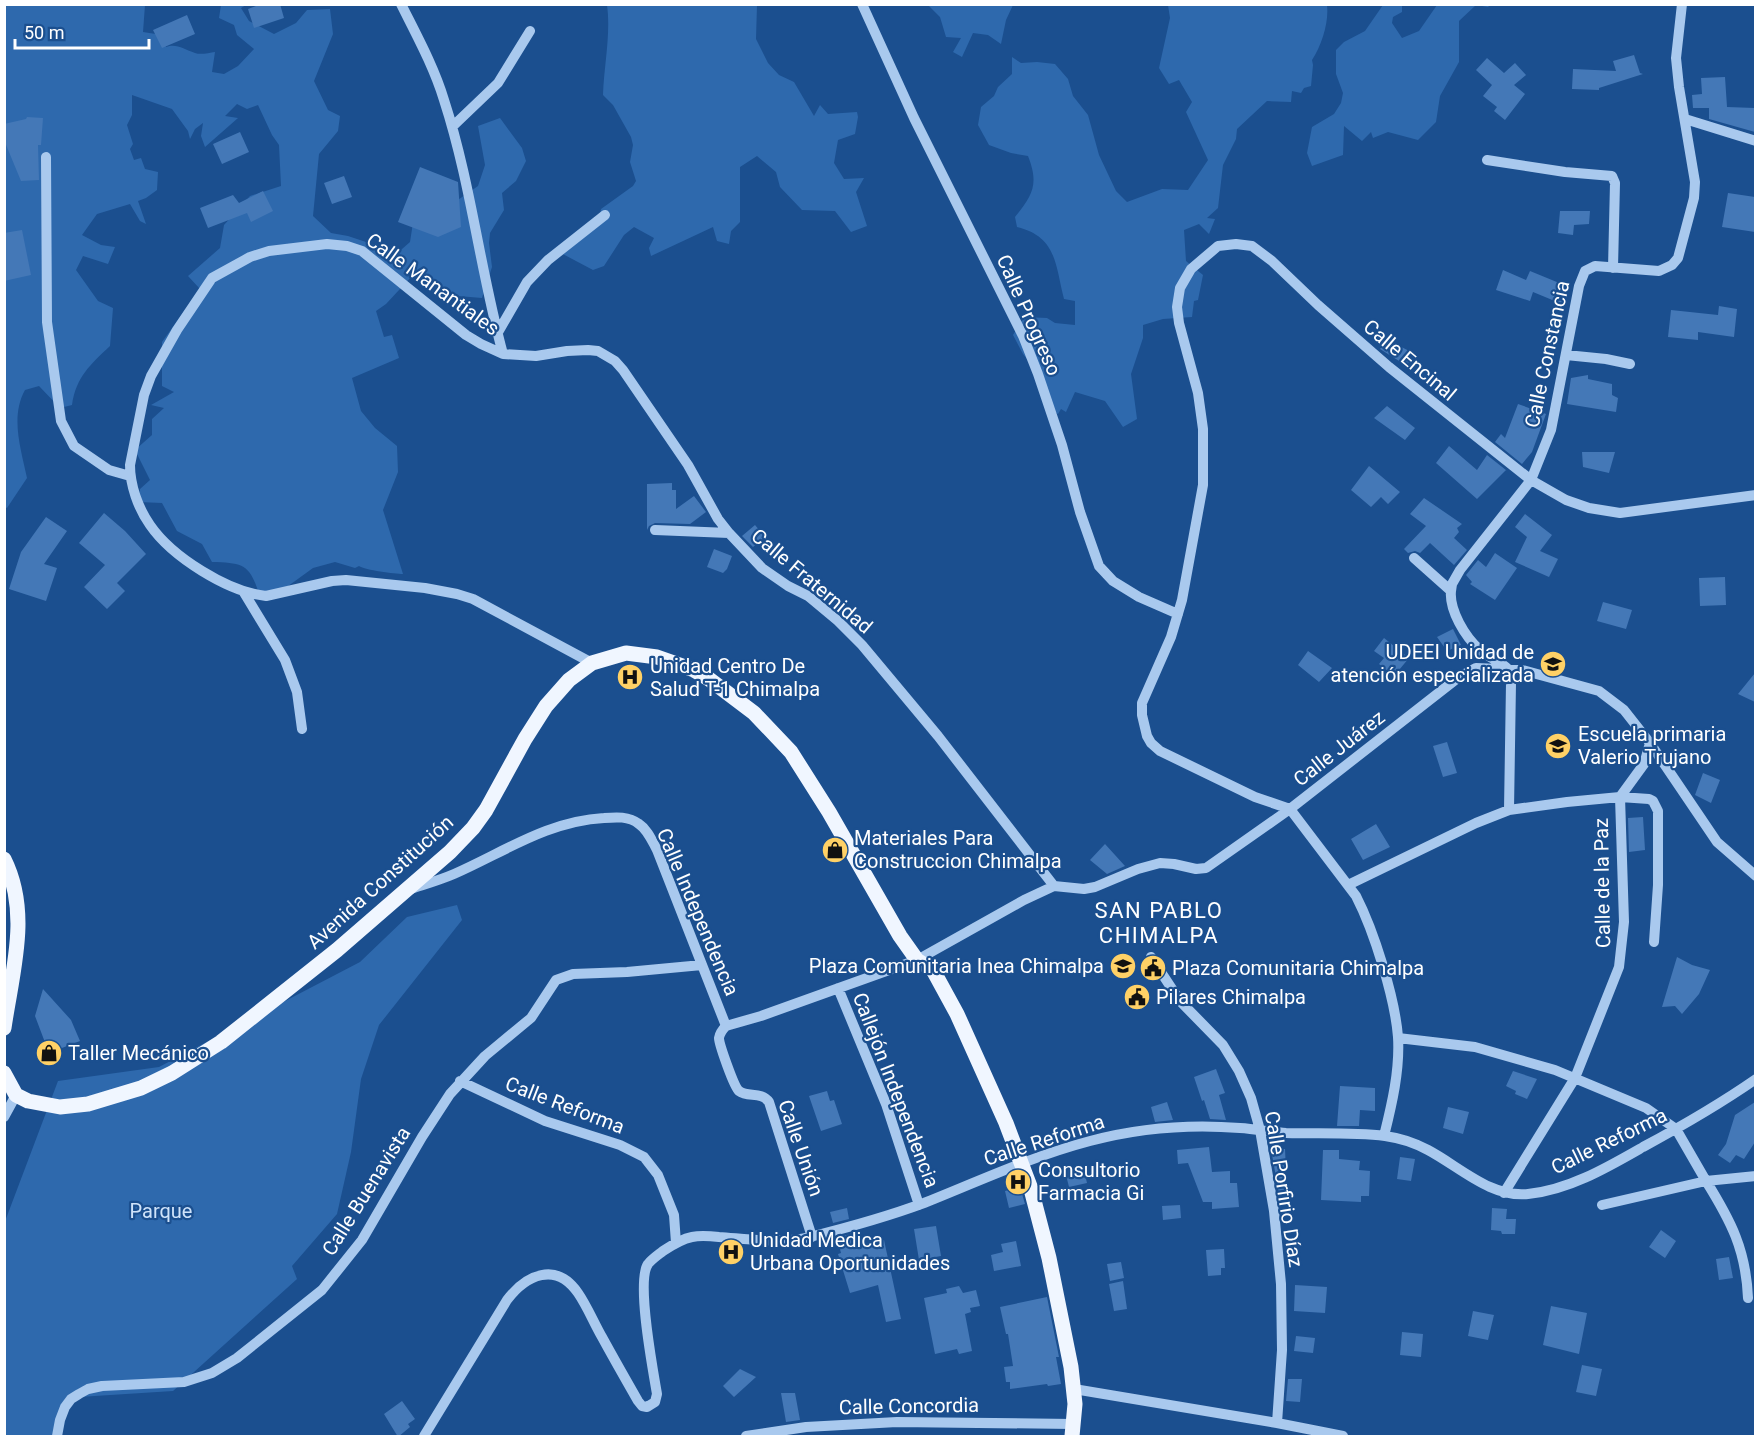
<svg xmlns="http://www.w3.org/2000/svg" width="1760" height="1441" font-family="Roboto,sans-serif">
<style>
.green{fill:#2e69ad}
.building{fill:#4478b7}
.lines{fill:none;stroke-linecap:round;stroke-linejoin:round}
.minor{stroke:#a9c9ee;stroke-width:10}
.major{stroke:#f0f6ff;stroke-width:15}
.labels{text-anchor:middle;stroke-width:4.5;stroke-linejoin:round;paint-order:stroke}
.street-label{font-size:20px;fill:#fff;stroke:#1b4f8f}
.poi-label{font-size:20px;fill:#fff;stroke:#1b4f8f;text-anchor:start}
.park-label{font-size:20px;fill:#cfe3fa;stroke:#1b4f8f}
.quarter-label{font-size:22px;letter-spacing:1.5px;fill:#fff;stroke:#1b4f8f}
</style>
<rect width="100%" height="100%" fill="#1b4f8f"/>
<path class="green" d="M5 5H145L143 32 162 35 166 47C176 43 184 49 195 53 200 55 209 53 215 52L212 72 224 74 238 66 254 49 237 35 234 25 219 18 221 5H246L241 8 249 21 274 34 296 23 307 10 330 9 333 34 314 81 328 110 340 116 338 131 319 154 313 216 331 233 348 236 381 247 385 246 402 249 410 242 416 203 452 204 478 186 485 165 478 126 500 118 522 148 526 161 516 181 502 193 504 210 490 233 489 243 492 267 482 298 434 294 422 281 412 276 386 304 376 311 384 337 392 335 399 358 352 378 361 411 375 428 397 446 398 472 383 510 403 574C395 574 365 570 359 566L355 568 335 562 313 568 273 597H260C250 564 244 563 212 562L202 544 177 531 162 503 139 502 140 489 150 480 135 450 152 435V419L164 408 151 405 174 392 162 386V342L200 289 188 276 220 248 224 225 250 196 281 186 279 145 272 135 258 105 247 109 237 104 225 116 238 118 205 147 201 136 203 123 195 129 190 139 188 131 172 109 132 95V115L127 125 133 144 130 149 134 160 141 158 145 169 158 172 157 190 146 198 138 201 146 224 140 221 130 204 97 214 82 235 101 245 115 247 108 264 83 256 76 270 98 301 113 308 110 346C90 365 76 377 72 405L60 408 39 386 25 390C10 417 21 449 27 478L7 508 5 507Z
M607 5H757L756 39 768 63 779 75 794 82 814 116 820 105 828 114 857 112 858 117 855 134 838 140 834 163 844 179 864 178 856 192 867 226 851 232 835 211 802 210 780 187 776 172 757 156 740 167V222L731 231 729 244 717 241 713 227 651 256 649 248 654 238 634 227 624 235 604 266 593 270 559 252 598 225 601 209 633 186 636 181 630 162 633 145 631 137 613 105 603 95C604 65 611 34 607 5Z
M928 5H1013L1006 20 1001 44 988 35 973 33 962 57 953 52 961 38 946 37 940 17Z
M1168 5H1327C1329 22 1322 45 1312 60L1313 65 1311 86 1304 88 1301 93 1292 91 1291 102 1267 101 1237 129 1236 139 1223 165 1218 208 1207 218 1215 219 1209 234 1199 224 1184 230 1186 261 1203 275 1198 300 1194 301 1192 317 1163 319 1143 325V338L1131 374 1137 419 1123 427 1105 401 1075 392 1066 412 1061 409 1058 414 1053 411 1040 375 1023 354 1013 335 1024 317 1047 318 1055 323 1075 325V301L1064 299C1055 264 1057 237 1017 227L1015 217C1033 195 1039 184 1028 156L1011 153 989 145 978 125 981 107 994 96 998 87 1012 74V57L1021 63 1037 62 1055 64 1068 79 1073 96 1088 115 1099 155 1116 191 1127 202 1162 189 1188 190 1208 160 1186 112 1192 102 1179 80 1169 84 1159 68 1170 18Z
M1383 5H1402V12L1393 17 1392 23 1402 38 1419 31 1437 5H1490L1488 7 1476 5 1459 21V62L1440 96 1436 122 1418 140 1388 132 1373 138 1371 132 1362 141 1344 126 1343 155 1312 166 1307 153 1312 127 1334 114 1341 103 1343 93 1336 74V50L1344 42 1365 31Z
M457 905 462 920 379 1025 361 1079 351 1152 337 1214 292 1266 297 1279 173 1391 79 1397 57 1417 52 1436H5L4 1224 58 1081 159 1067 360 962 407 917Z"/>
<path class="building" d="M261 4H280L284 18 254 28 248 9Z
M187 15 195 34 162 48 153 30Z
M1634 55 1640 73 1643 74 1599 88V90L1572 89 1573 69 1616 71 1613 61Z
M1487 58 1504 73 1515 63 1526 75 1514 85 1525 94 1505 120 1494 111 1497 107 1483 96 1492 85 1476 70Z
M1725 77 1727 107 1755 108V132L1709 119V108H1693L1692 95 1702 94 1701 78Z
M27 117 43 118 41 145H38L39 180 21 181 4 140V124L26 119Z
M240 132 249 152 222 164 213 144Z
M420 167 458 182 461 227 438 237 398 222Z
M344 176 352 197 332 204 324 183Z
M263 191 273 211 251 222 247 213 208 228 200 208 233 195 239 203Z
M1728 193 1755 197V232L1722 227Z
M1560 211H1590L1589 224 1574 225 1573 235 1558 233Z
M22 230 31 275 4 281V233Z
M1503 270 1526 280 1530 271 1569 287 1562 304 1533 292 1530 301 1496 290Z
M1719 306 1737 309 1734 337 1698 332V340L1668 337 1671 310 1718 315Z
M1388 340 1413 353 1407 366 1380 349Z
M1588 375V379L1612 384V395L1618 398 1616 412 1567 404 1571 378Z
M1518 404 1546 414 1532 452 1522 464 1495 442 1501 434 1505 438Z
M1387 406 1415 428 1405 440 1374 418Z
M1449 446 1477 470 1487 455 1511 474 1506 470 1477 499 1436 463Z
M1582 452H1615L1609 473 1583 467Z
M1369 466 1400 492 1388 504 1381 497 1371 507 1351 490Z
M672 483V490H676V509L694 496 706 512 690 524 655 523 649 526 647 530V484Z
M1424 498 1462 524 1457 528 1459 532 1454 538 1467 550 1454 565 1430 543 1420 553 1415 551 1408 553 1404 549 1426 526 1410 514Z
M104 513 125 531 146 554 117 583 125 591 107 609 84 587 105 565 79 543Z
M1525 514 1552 535 1540 551 1558 559 1549 577 1515 562 1527 537 1515 527Z
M46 517 67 531 44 564 57 568 46 601 9 589 21 552Z
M755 525 765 537 753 547 742 536Z
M714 549 732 556 727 569 723 573 707 567Z
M1495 553 1517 568 1495 600 1470 584 1472 582 1466 575 1478 560 1486 567Z
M1725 577 1726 605 1700 606 1699 578Z
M1603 602 1632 610 1626 629 1597 621Z
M1453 629 1461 645 1447 651 1437 637Z
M1384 638 1409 658 1394 676 1379 664 1384 658 1374 651Z
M1308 651 1332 668 1319 682 1298 665Z
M1755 673V702L1738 694Z
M1447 742 1457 773 1443 777 1433 746Z
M1703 773 1720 780 1711 803 1695 795Z
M1643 817 1645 850 1629 852 1628 818Z
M1376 824 1390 847 1363 860 1351 839Z
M1105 844 1125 866 1107 874 1090 860Z
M1677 957 1692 965 1710 970 1699 994 1682 1014 1675 1006 1662 1007Z
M43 989 71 1020 80 1041 49 1053 35 1016Z
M1216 1069 1225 1093 1219 1095 1226 1120 1210 1119 1204 1100 1202 1101 1194 1077Z
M1513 1071 1537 1079 1527 1099 1515 1094 1516 1091 1506 1086Z
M1340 1086 1375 1088V1111L1360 1110 1359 1126H1337Z
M827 1091 830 1101 834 1100 842 1124 821 1131 809 1096Z
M1167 1102 1173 1120 1155 1122 1151 1107Z
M1755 1102V1142L1744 1159 1736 1155 1730 1163 1718 1155 1726 1144 1735 1115Z
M1448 1107 1469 1112 1463 1134 1443 1128Z
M1209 1147 1212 1172 1230 1171V1183H1237L1239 1207 1212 1209V1202H1203L1188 1163 1178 1164 1177 1150Z
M1271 1149H1285L1287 1192 1279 1194Z
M1323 1150H1339V1159L1360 1161 1359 1170 1370 1171 1369 1196H1361V1202L1321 1200Z
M1400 1157 1415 1159 1411 1181 1397 1179Z
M1083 1166 1087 1183 1069 1187 1065 1171Z
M1020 1187 1025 1204 1009 1208 1005 1191Z
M1180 1205 1181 1218 1163 1220 1162 1206Z
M847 1208 849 1219 833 1223 830 1212Z
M1492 1208 1507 1209 1506 1219H1516L1515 1234H1502L1501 1231 1491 1230Z
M936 1226 941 1256 919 1260 914 1229Z
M1661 1230 1676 1241 1665 1258 1649 1247Z
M853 1233 856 1246 884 1240 901 1319 886 1322 878 1285 850 1293 838 1254 841 1253 837 1238Z
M1016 1241 1021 1266 994 1271 991 1255 1003 1252 1001 1244Z
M1224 1249 1225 1268H1221V1275L1208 1276 1206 1250Z
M1729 1257 1733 1278 1719 1280 1716 1259Z
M1121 1262 1124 1278 1110 1281 1107 1264Z
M1123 1281 1127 1309 1114 1311 1109 1284Z
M1295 1285 1327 1287 1325 1313 1294 1311Z
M959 1286 963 1293 976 1290 980 1306 970 1308 971 1312 965 1314 972 1351 959 1354 957 1349 935 1354 924 1298 947 1293 946 1289Z
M1047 1297 1059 1357H1056L1061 1384 1048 1386 1047 1384 1010 1389V1382H1006L1004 1367 1013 1366 1008 1334H1006L1000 1307Z
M1551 1306 1587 1313 1579 1354 1543 1345Z
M1473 1311 1494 1315 1488 1340 1468 1336Z
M1402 1332 1423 1334 1421 1357 1400 1355Z
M1296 1336 1315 1338 1313 1353 1294 1351Z
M1582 1365 1602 1369 1596 1396 1576 1392Z
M740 1369 756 1377 734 1397 723 1386Z
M1288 1379H1302L1300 1402 1286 1401Z
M781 1393H795L800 1420 786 1422Z
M402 1401 415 1419 408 1424 410 1427 398 1437 384 1414Z"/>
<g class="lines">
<path class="minor" d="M401 4C417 36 434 67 444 100 471 183 480 270 503 354
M862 4 914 118 1023 336 1038 374 1062 445 1080 512 1099 566 1113 581 1139 597 1178 614
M1685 119 1756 141
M452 127 498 83 530 31
M46 157 47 322 61 421 74 446 109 470 130 476
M1487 160 1565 172 1612 176 1615 183 1613 268
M497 334 527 282 548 260 605 215
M1566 355 1606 359 1630 364
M655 530 729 533
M1414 558 1451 591C1449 610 1465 637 1480 650 1489 658 1500 661 1508 669L1511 683 1509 810
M243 591 285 660 297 692 302 729
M1451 591 1452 584 1460 570 1531 480 1551 430 1579 286 1585 271 1595 266 1659 271 1672 265 1678 258 1694 198 1695 182 1679 87 1676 58 1682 4
M592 663 473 599 457 594 425 588 346 580 332 581 266 596C228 592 172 557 150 525 138 508 130 485 130 465L144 395 151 376 177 330 212 278 250 257 269 251 327 244 347 246 362 251 466 335 481 344 503 354 536 356 567 351 588 350 598 351 615 361 623 370 688 465 718 519 729 533 762 568 788 586 808 596 838 621 862 645 938 736 1054 886
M1620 797 1649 799 1653 801 1658 811V885L1654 942
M1620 797 1644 764 1650 743
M1348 885 1476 823 1509 810 1567 802 1620 797 1624 922 1619 967 1575 1078 1504 1193
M411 889C426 884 440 880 454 874 504 852 548 821 604 818 616 817 629 816 639 824 648 830 652 841 657 850L726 1026
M1151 957 1180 1001 1223 1045 1239 1071 1251 1098 1260 1130 1274 1211 1281 1284 1282 1350 1277 1423
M838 988 886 1104 919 1205
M726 1026 761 1016 917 960 1024 900 1054 886 1084 889 1095 887 1138 869 1160 863 1174 864 1196 869 1206 868 1290 809 1459 677 1476 668 1522 670 1599 691 1624 710 1650 743 1717 842 1756 876
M726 1026C723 1029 720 1032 719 1038 719 1044 734 1087 739 1091 748 1098 761 1091 769 1102L812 1237
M1398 1038 1475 1047 1555 1070 1646 1108 1676 1129 1706 1181 1756 1176
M460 1081 545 1121 620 1145 644 1157 658 1175 674 1215 676 1243
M4 1117 16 1095
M1384 1136C1392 1104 1400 1070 1398 1037 1395 998 1374 931 1356 896L1290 809 1255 797 1160 751 1151 743 1147 736 1142 715V703L1171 637 1182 600 1203 485V429L1198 393 1179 323 1177 307 1180 288 1191 269 1218 246 1236 244 1252 246 1272 261 1318 305 1389 367 1531 480 1566 500 1589 508 1620 513 1756 495
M1602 1205 1706 1181C1731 1221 1746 1250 1748 1298
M1074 1389 1277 1423 1343 1436
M57 1436 60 1420 65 1407 71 1399 79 1394 88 1389 102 1386 184 1382 212 1373 237 1358 322 1290 362 1240 422 1137 450 1094 485 1056 531 1018 556 980 573 974 627 972 702 965
M424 1436 507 1300C526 1275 556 1261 578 1293 587 1306 594 1323 602 1337 614 1359 626 1380 638 1401L642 1406 647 1407 655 1402 657 1394C653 1370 636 1281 648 1264 652 1259 658 1255 663 1251 672 1245 682 1239 692 1237 701 1235 710 1236 719 1237 748 1239 781 1244 810 1237 846 1228 889 1216 924 1203 979 1181 1033 1156 1090 1141 1139 1128 1190 1124 1240 1128 1256 1129 1271 1132 1286 1133 1318 1134 1353 1132 1385 1136 1400 1138 1415 1143 1428 1150 1460 1167 1491 1198 1528 1194 1569 1190 1608 1167 1643 1147 1682 1126 1720 1104 1756 1079
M746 1436 806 1427 897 1422 1073 1424"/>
<path class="major" d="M4 859C31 913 12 972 4 1028
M4 1073 16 1095 28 1101 60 1107 88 1104 141 1088 172 1073 221 1042 337 950 450 852 473 828 486 810 525 739 546 706 569 680 592 663 626 653 657 657 694 670 709 679 754 713 791 752 829 812 900 936 917 960 933 970 957 1014 1006 1123 1031 1189 1049 1258 1071 1367 1075 1404 1072 1436"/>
</g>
<defs>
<symbol id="school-disc" viewBox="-11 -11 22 22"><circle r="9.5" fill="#ffd166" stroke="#1b4f8f"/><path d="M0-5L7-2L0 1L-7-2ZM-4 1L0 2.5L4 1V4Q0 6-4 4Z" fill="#111"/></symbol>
<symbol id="hospital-disc" viewBox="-11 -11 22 22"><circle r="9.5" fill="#ffd166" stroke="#1b4f8f"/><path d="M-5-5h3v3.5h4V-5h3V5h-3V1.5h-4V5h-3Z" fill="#111"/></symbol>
<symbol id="shop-disc" viewBox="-11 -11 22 22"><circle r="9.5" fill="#ffd166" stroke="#1b4f8f"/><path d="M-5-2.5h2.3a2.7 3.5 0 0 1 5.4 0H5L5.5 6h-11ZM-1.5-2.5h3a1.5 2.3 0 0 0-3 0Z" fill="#111"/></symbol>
<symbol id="civic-disc" viewBox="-11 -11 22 22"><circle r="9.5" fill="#ffd166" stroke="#1b4f8f"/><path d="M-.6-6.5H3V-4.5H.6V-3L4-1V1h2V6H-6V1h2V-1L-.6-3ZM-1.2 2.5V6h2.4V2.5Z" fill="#111"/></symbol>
</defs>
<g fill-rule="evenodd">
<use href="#school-disc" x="1538" y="649" width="30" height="30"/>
<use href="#hospital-disc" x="615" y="662" width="30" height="30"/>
<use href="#school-disc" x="1543" y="731" width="30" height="30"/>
<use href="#shop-disc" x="820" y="835" width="30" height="30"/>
<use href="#school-disc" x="1108" y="951" width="30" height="30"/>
<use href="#civic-disc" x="1138" y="953" width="30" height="30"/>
<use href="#civic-disc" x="1122" y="982" width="30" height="30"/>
<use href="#shop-disc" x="34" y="1038" width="30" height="30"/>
<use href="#hospital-disc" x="1003" y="1167" width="30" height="30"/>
<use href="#hospital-disc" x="716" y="1237" width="30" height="30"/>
</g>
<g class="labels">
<g class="street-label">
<text transform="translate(433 284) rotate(36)" y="7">Calle Manantiales</text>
<text transform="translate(1029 315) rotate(66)" y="7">Calle Progreso</text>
<text transform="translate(1547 354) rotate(-78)" y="7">Calle Constancia</text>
<text transform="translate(1410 360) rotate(40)" y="7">Calle Encinal</text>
<text transform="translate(812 581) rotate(40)" y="7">Calle Fraternidad</text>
<text transform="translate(1339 748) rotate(-38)" y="7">Calle Juárez</text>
<text transform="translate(380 882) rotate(-42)" y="7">Avenida Constitución</text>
<text transform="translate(1602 883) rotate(-91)" y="7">Calle de la Paz</text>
<text transform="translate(698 912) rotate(67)" y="7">Calle Independencia</text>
<text transform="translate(896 1090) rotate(69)" y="7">Callejón Independencia</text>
<text transform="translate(565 1105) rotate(21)" y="7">Calle Reforma</text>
<text transform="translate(1044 1140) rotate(-18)" y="7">Calle Reforma</text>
<text transform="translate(1609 1141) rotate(-26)" y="7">Calle Reforma</text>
<text transform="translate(801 1148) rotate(71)" y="7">Calle Unión</text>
<text transform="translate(1284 1189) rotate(81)" y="7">Calle Porfirio Díaz</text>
<text transform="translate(366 1191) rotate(-58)" y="7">Calle Buenavista</text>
<text transform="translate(909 1406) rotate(-1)" y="7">Calle Concordia</text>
</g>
<g class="poi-label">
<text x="1534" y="659" text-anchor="end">UDEEI Unidad de<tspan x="1534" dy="23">atención especializada</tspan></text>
<text x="650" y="673">Unidad Centro De<tspan x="650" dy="23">Salud T-1 Chimalpa</tspan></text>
<text x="1578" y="741">Escuela primaria<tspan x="1578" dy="23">Valerio Trujano</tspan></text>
<text x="854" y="845">Materiales Para<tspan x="854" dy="23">Construccion Chimalpa</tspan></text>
<text x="1104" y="973" text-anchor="end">Plaza Comunitaria Inea Chimalpa</text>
<text x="1172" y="975">Plaza Comunitaria Chimalpa</text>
<text x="1156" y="1004">Pilares Chimalpa</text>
<text x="68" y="1060">Taller Mecánico</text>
<text x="1038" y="1177">Consultorio<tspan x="1038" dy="23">Farmacia Gi</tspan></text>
<text x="750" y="1247">Unidad Medica<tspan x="750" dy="23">Urbana Oportunidades</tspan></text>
</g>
<g class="park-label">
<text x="161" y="1218">Parque</text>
</g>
<g class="quarter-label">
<text x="1159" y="918">SAN PABLO<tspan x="1159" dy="25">CHIMALPA</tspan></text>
</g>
</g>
<rect width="1760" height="1441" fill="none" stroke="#ffffff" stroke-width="12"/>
<path d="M15 39v9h134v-9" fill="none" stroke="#ffffff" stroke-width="3"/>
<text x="24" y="39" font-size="18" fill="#ffffff" stroke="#1b4f8f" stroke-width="4.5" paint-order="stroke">50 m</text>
</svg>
